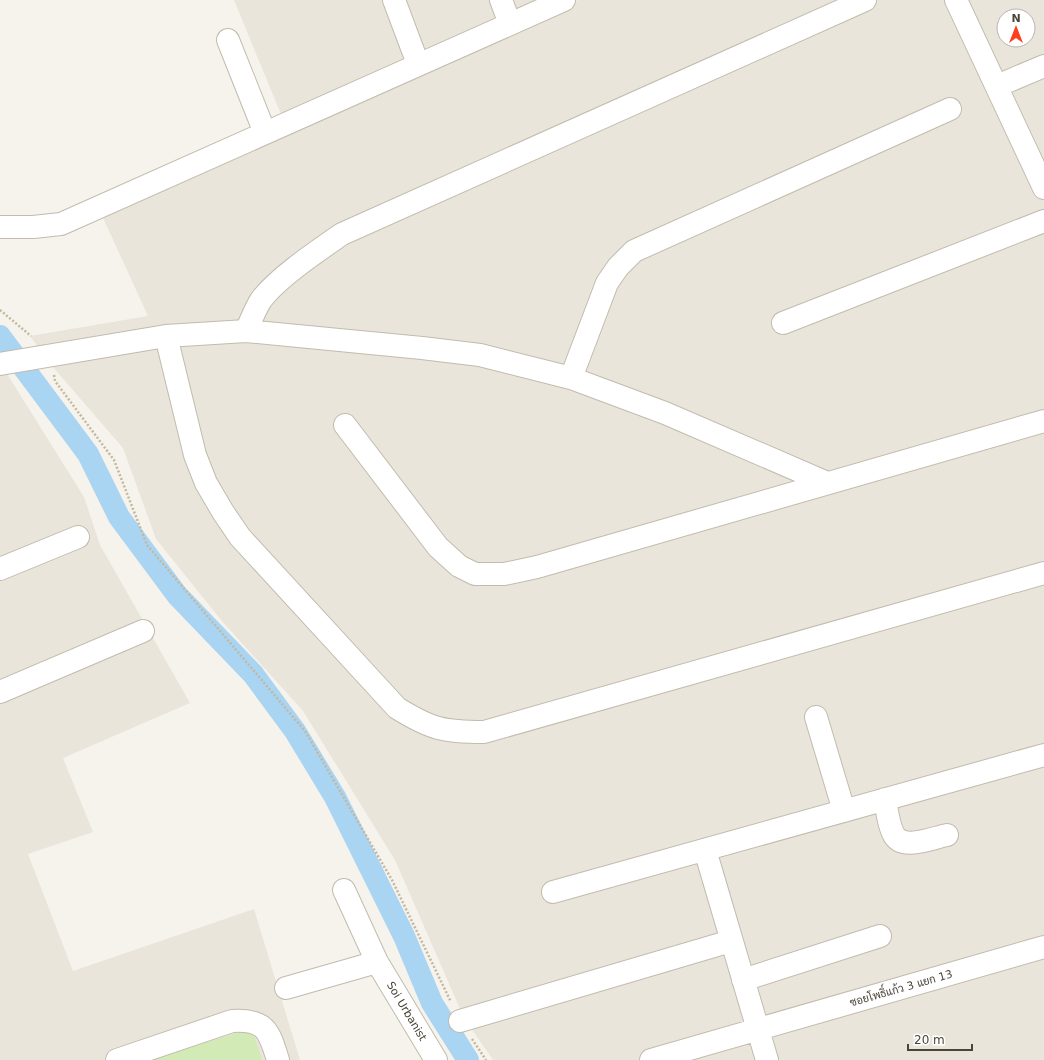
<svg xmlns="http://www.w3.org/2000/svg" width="1044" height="1060" font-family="'DejaVu Sans',Sarabun,sans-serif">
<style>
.residential{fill:#eae5da;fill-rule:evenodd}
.green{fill:#d2eab5}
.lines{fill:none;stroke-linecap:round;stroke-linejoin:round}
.canal{stroke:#a9d4f2;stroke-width:22}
.minor-casing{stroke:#c2bbae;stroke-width:24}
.path{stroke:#c4b79f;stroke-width:2.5;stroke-dasharray:2 2;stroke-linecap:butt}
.minor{stroke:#fff;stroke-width:22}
.labels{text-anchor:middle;stroke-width:3.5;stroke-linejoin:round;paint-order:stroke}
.street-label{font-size:11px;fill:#4b4439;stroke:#fff}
</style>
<rect width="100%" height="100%" fill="#f6f3ec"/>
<path class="residential" d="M234 0H568L285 124Z
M578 0H1044V1060H493L464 1018 395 860 303 711 221 620 156 539 123 448 52 366 30 336 148 316 98 207ZM1004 16H1028V40H1004Z
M0 369H4L84 497 100 545 190 703 63 758 93 832 28 854 73 971 254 909 300 1060H0Z"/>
<path class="green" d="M252 1028 262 1060H150Z"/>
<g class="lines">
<path class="canal" d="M0 336 88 454 119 517 177 595 253 674 295 731 335 797 404 936 432 1003 468 1060"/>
<defs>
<path id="minor" d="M394 0 418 64
M501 0 510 24
M956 0 1044 188
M228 40 265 133
M997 86 1044 66
M0 227H33L61 224 564 0
M783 323 1044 221
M246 331C251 321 255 309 261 300 277 278 319 250 342 234L865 0
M166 336 195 455 206 483 223 512 240 537 397 708C431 729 443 732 484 732L1044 573
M0 364 166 336 246 331 422 348 480 355 571 378 665 413 825 482
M571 378 607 283 618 267 634 251 950 109
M345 425 438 547 459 566 475 574H504L537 567 1044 421
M0 569 78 537
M0 692 143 631
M816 717 844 811
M885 799C887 810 888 823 893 833 901 852 932 838 947 835
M705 850 767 1060
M344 890 377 962 436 1060
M553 892 1044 755
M743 980 880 936
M286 988 377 962
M460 1021 731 941
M117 1060 232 1021C266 1019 269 1031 278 1060
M651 1060 1044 947"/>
</defs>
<use href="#minor" class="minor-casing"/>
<path class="path" d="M0 310 31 336
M54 375 55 381 114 460 147 545 305 731 392 880 451 1002
M472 1039 486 1060"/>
<use href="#minor" class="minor"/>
</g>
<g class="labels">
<g class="street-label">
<text transform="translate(901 988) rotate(-16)" y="4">ซอยโพธิ์แก้ว 3 แยก 13</text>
<text transform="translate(407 1011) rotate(59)" y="4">Soi Urbanist</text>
</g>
</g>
<g transform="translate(1016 28)"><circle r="19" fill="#ffffff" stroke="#b7b4b0"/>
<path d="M0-3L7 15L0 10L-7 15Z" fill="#fc3f1d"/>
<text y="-6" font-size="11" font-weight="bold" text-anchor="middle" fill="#4b4439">N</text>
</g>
<path d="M908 1044v6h64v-6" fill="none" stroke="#4b4439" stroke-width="2"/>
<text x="914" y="1044" font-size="12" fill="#4b4439" stroke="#ffffff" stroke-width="3" paint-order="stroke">20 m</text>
</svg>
